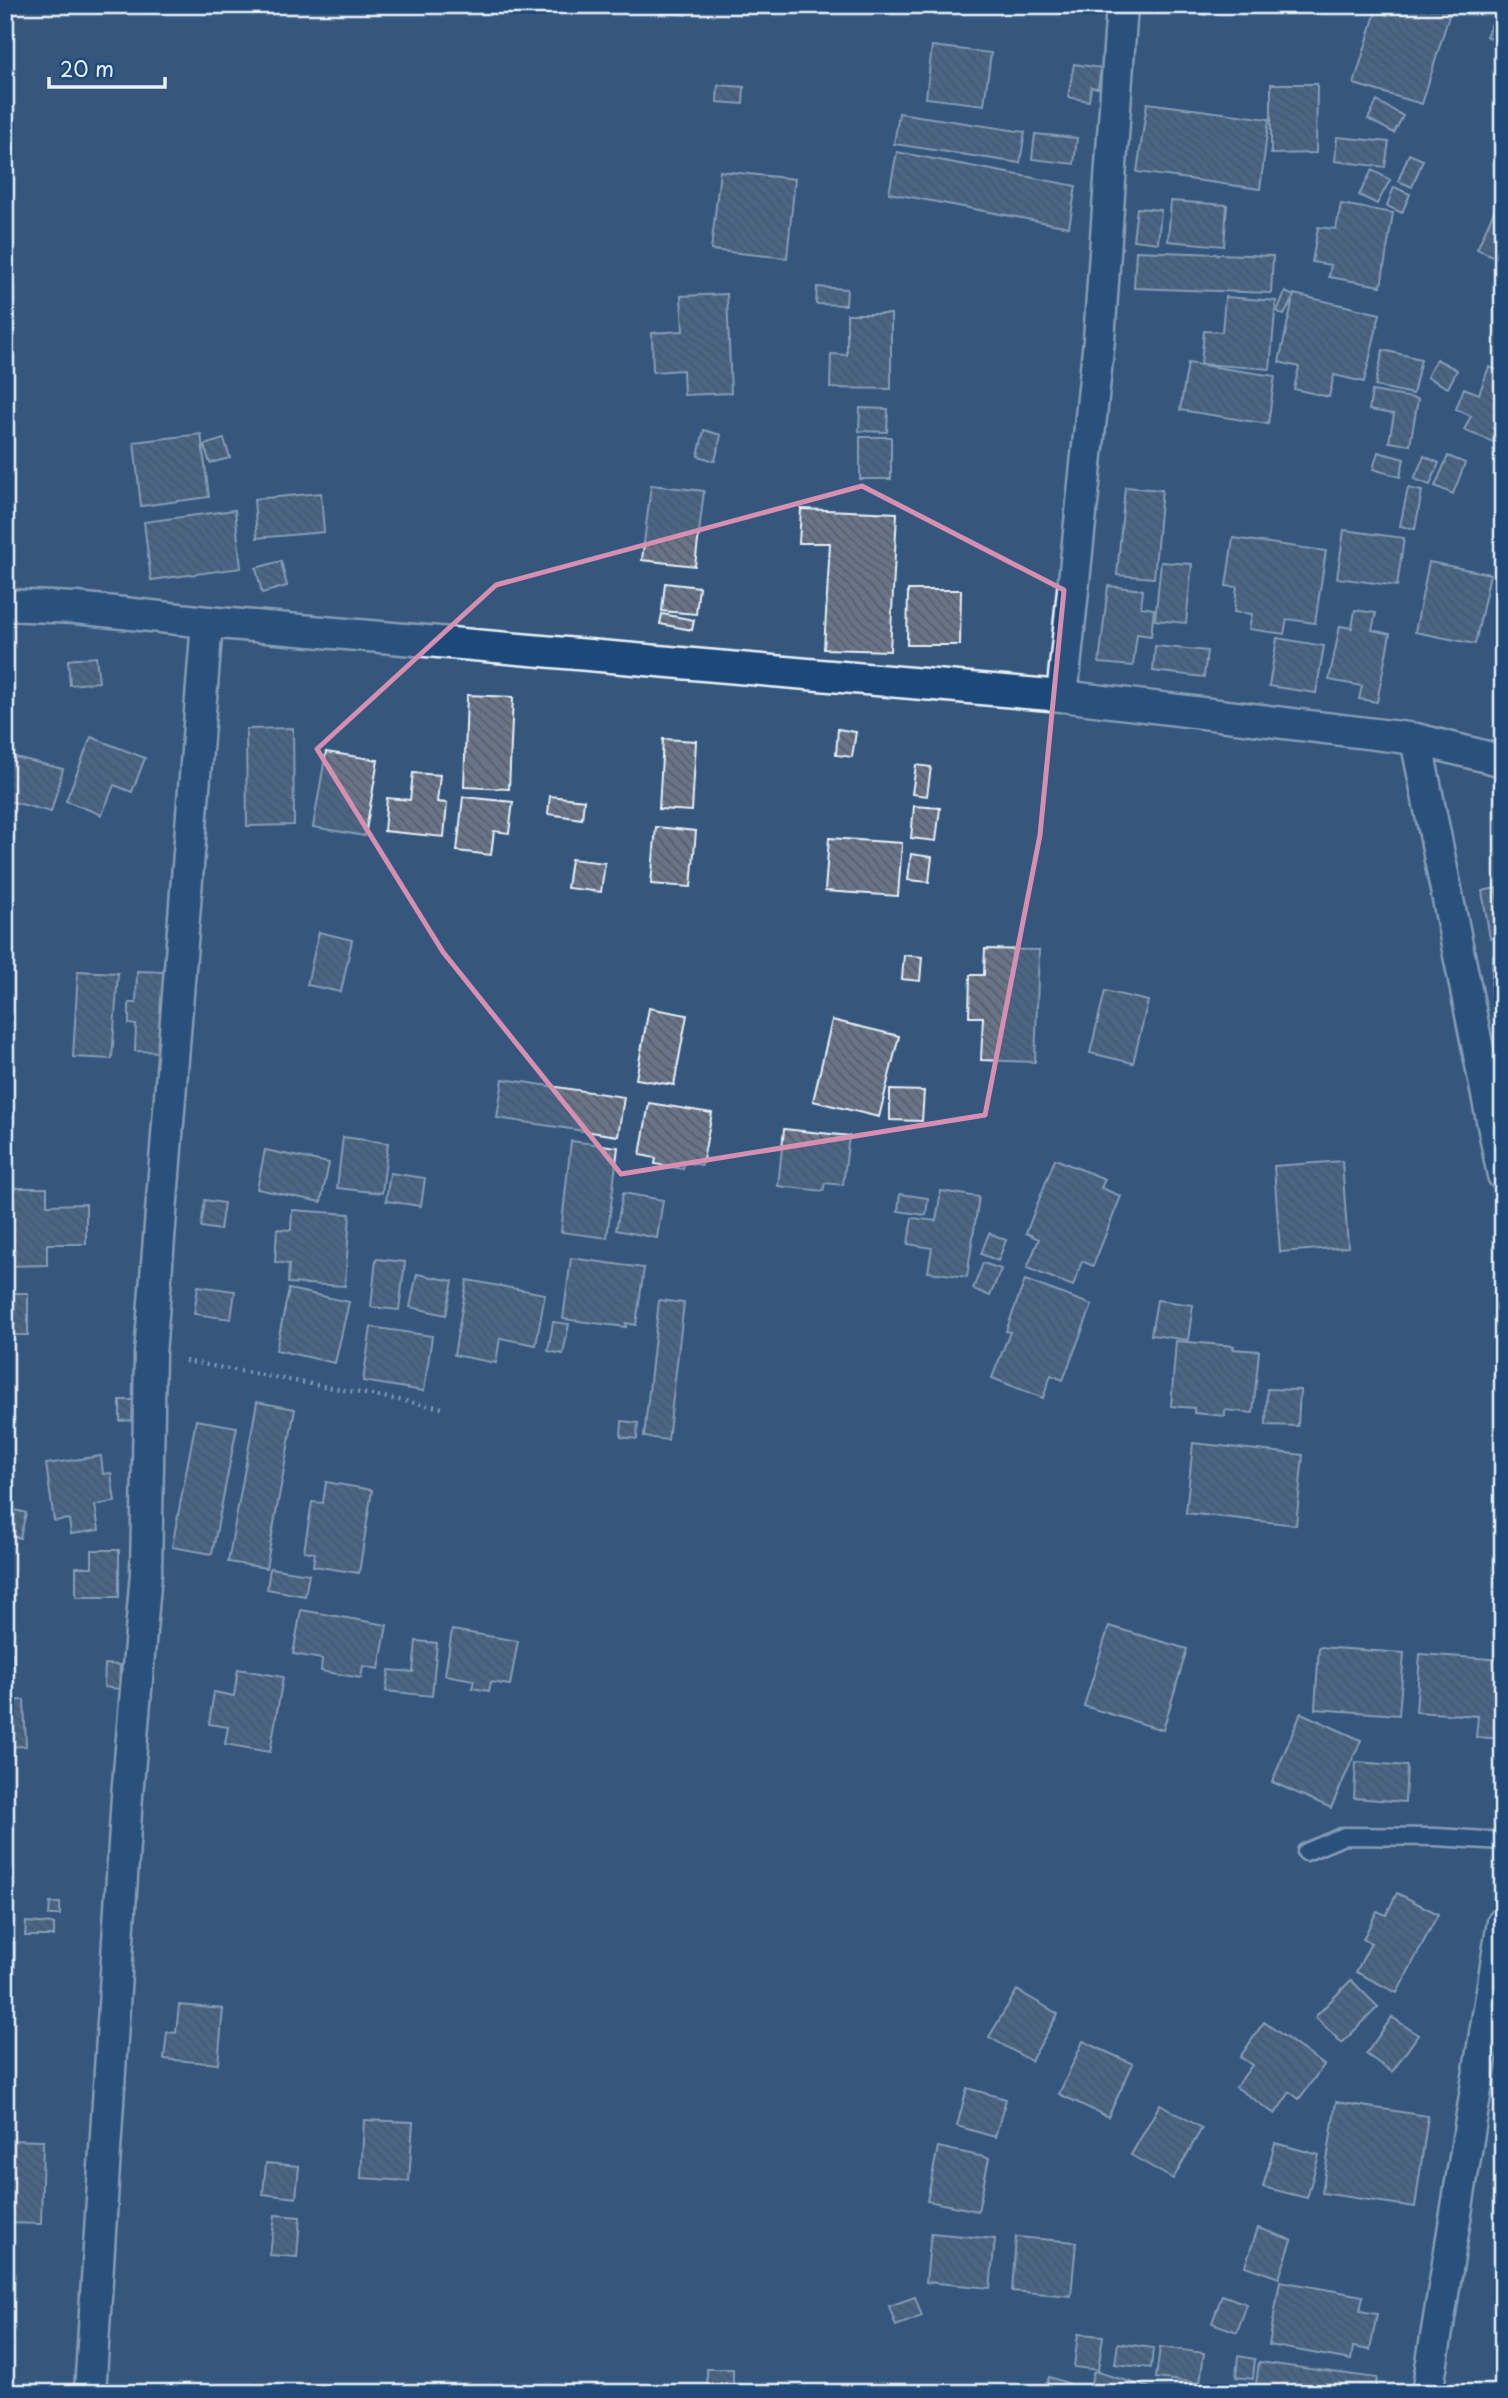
<svg xmlns="http://www.w3.org/2000/svg" width="1508" height="2398" font-family="'Playpen Sans',sans-serif">
<style>
.building{fill:url(#building-back-hatch);stroke:#e8f1f8;stroke-width:2}
.lines{fill:none;stroke-linecap:round;stroke-linejoin:round}
.lane-casing{stroke:#e8f1f8;stroke-width:21}
.street-casing{stroke:#e8f1f8;stroke-width:35}
.path{stroke:#e8f1f8;stroke-width:4.5;stroke-dasharray:2 5;stroke-linecap:butt}
.lane{stroke:#1f4a7a;stroke-width:16}
.street{stroke:#1f4a7a;stroke-width:30}
.marked{fill:none;stroke:#d78fb1;stroke-width:5;stroke-linejoin:round}
</style>
<defs>
<pattern id="building-back-hatch" width="6" height="6" patternUnits="userSpaceOnUse" patternTransform="scale(1.75)"><rect width="6" height="6" fill="#687488"/><path d="M-1 5l2 2M0 0l6 6M5-1l2 2" fill="none" stroke="#575e69"/></pattern>
</defs>
<rect width="100%" height="100%" fill="#35577e"/>
<filter id="ink" filterUnits="userSpaceOnUse"><feTurbulence type="fractalNoise" baseFrequency=".0143" numOctaves="2"/><feDisplacementMap in="SourceGraphic" scale="14" xChannelSelector="R" yChannelSelector="G"/><feConvolveMatrix kernelMatrix="1 2 1 2 8 2 1 2 1" color-interpolation-filters="sRGB"/></filter>
<g filter="url(#ink)">
<path class="building" d="M607 5H633V11L607 10Z
M639 5H687L686 15 639 11Z
M1186 5H1208L1206 15 1185 10Z
M1390 5H1434V7L1450 12 1422 104 1354 84 1376 11 1387 15Z
M1501 5H1503V44L1486 36Z
M932 46 991 53 984 105 926 98Z
M1074 64 1101 68 1098 88 1091 87 1089 101 1068 97Z
M1271 84H1317L1316 153 1271 154Z
M718 85 744 87 743 104 717 102Z
M1377 101 1403 116 1394 133 1368 119Z
M1147 103 1269 119 1260 189 1137 172Z
M899 113 1025 132 1020 163 894 144Z
M1035 134 1077 138 1074 164 1032 159Z
M1337 137 1389 142 1385 167 1335 161Z
M897 152 1076 186 1069 227 889 193Z
M1409 154 1423 160 1412 187 1398 181Z
M1372 170 1390 180 1377 204 1359 195Z
M720 171 795 179 787 258 711 250Z
M1394 187 1410 194 1402 213 1387 206Z
M1171 201 1227 205 1224 246 1168 241Z
M1341 204 1393 213 1381 286 1329 277 1331 265 1312 262 1318 227 1336 229Z
M1137 208 1161 210 1158 243 1133 240Z
M1494 211 1503 215V261L1477 249Z
M1136 251 1273 256 1271 293 1134 288Z
M817 287 847 289 846 305 816 304Z
M1285 292 1294 296 1284 315 1277 311Z
M727 294 731 393 684 395 683 370 653 372 652 333 683 331 681 296Z
M1294 294 1380 314 1364 382 1334 375 1329 397 1294 389 1299 367 1279 362Z
M1225 297 1276 301 1270 369 1201 364 1204 331 1222 332Z
M847 314H891V389L830 388 831 354 847 355Z
M1383 350 1421 359 1413 394 1375 386Z
M1436 359 1457 370 1448 388 1427 377Z
M1188 363 1275 376 1268 424 1180 410Z
M1489 367 1503 372V446L1464 430 1471 416 1456 409 1464 388 1479 394Z
M1372 391 1418 399 1410 445 1389 442 1394 414 1369 410Z
M860 408 888 409 887 432 859 431Z
M704 430 721 435 715 461 698 456Z
M201 434 209 497 141 506 134 442Z
M860 437H891V479H860Z
M224 439 230 458 210 463 204 445Z
M1378 452 1404 459 1400 477 1373 469Z
M1424 456 1439 463 1430 485 1414 479Z
M1448 456 1465 463 1453 494 1435 486Z
M651 485 704 491 695 566 642 560Z
M1125 487 1162 490 1154 578 1117 575Z
M1408 488 1422 491 1415 529 1400 526Z
M321 493 324 532 257 538 254 499Z
M801 509 897 513 890 651 824 649 830 543H799Z
M235 510 241 568 151 580 144 522Z
M1344 530 1404 538 1397 586 1337 578Z
M1233 538 1326 551 1315 623 1287 619 1284 634 1249 629 1252 614 1234 612 1237 587 1226 586Z
M281 561 287 586 262 593 256 568Z
M1161 562 1192 564 1186 623 1155 620Z
M1429 562 1490 574 1475 644 1415 632Z
M665 583 699 587 696 614 662 611Z
M1108 586 1143 590 1141 607 1154 609 1151 636 1137 634 1133 666 1099 663Z
M908 590H961L960 645H907Z
M1355 610 1376 613 1372 630 1390 634 1377 702 1359 699 1362 686 1329 680 1340 626 1352 628Z
M662 614 694 620 692 630 660 624Z
M1277 638 1324 646 1316 693 1269 686Z
M1155 646 1207 651 1204 677 1153 671Z
M96 657 99 682 70 685 68 660Z
M467 695 513 697 509 789 464 787Z
M293 728 294 825 247 826 246 729Z
M838 729 856 732 852 757 836 755Z
M91 737 145 758 132 792 114 785 102 815 66 801Z
M663 739 696 741 692 811 659 809Z
M326 752 378 760 365 836 313 827Z
M7 755 63 769 51 812 5 800Z
M916 765 931 767 927 796 912 794Z
M413 773 440 775 437 802 447 803 444 837 384 831 387 798 410 800Z
M550 796 584 800 582 819 548 814Z
M463 797 513 802 509 833 494 831 491 855 457 851Z
M914 806 940 808 936 841 911 838Z
M656 827 696 831 691 887 651 884Z
M829 838 902 843 898 896 825 891Z
M911 854 932 857 929 882 908 880Z
M571 859 605 863 601 892 567 888Z
M1496 888 1503 936 1490 938 1482 891Z
M319 932 352 940 341 992 307 985Z
M985 949 1039 950 1035 1062 981 1060 983 1017H969L970 975H984Z
M904 955 922 957 920 981 902 979Z
M1493 955 1503 956V994H1491Z
M78 971 118 973 112 1059 73 1057Z
M137 971 167 972 165 1052 135 1051 136 1025 129 1024V1003H136Z
M1105 991 1148 1001 1133 1063 1090 1053Z
M649 1008 687 1015 674 1085 636 1079Z
M832 1020 899 1036 879 1117 813 1101Z
M503 1079 624 1097 618 1136 497 1118Z
M890 1090 924 1091 922 1121 890 1120Z
M649 1103 712 1113 702 1165 684 1162 683 1169 655 1164 656 1158 640 1155Z
M784 1129 849 1136 843 1185 825 1183 823 1191 778 1186Z
M343 1137 388 1143 382 1193 337 1188Z
M571 1141 618 1147 607 1238 561 1232Z
M265 1150 329 1163 321 1202 257 1189Z
M1055 1159 1105 1179 1101 1188 1121 1196 1093 1266 1082 1261 1073 1286 1027 1268 1039 1239 1026 1233Z
M1342 1161 1348 1247 1280 1252 1274 1166Z
M390 1173 425 1178 421 1206 386 1201Z
M5 1188H47V1205L86 1204V1244H47V1265L5 1266Z
M941 1191 979 1197 967 1277 928 1272 932 1248 908 1244 912 1218 936 1221Z
M623 1193 663 1200 657 1238 616 1230Z
M900 1194 928 1198 926 1215 898 1211Z
M205 1200 224 1203 220 1230 201 1227Z
M292 1210 350 1214 345 1286 288 1283 289 1264 275 1262 277 1229 291 1230Z
M989 1233 1006 1240 998 1261 981 1254Z
M571 1258 644 1268 636 1325 626 1323V1327L563 1319Z
M376 1259 405 1262 399 1310 371 1307Z
M983 1263 1001 1269 990 1296 973 1289Z
M417 1274 453 1281 446 1315 410 1307Z
M467 1280 545 1294 536 1345 500 1338 496 1363 454 1355Z
M1025 1280 1092 1305 1063 1380 1051 1375 1043 1398 992 1378 1010 1332 1006 1331Z
M198 1286 235 1291 231 1319 194 1314Z
M289 1289 349 1302 335 1363 276 1350Z
M5 1293H28V1335H5Z
M659 1300 684 1303 668 1440 644 1437Z
M1157 1300 1193 1305 1188 1340 1151 1335Z
M553 1322 569 1324 563 1354 548 1351Z
M371 1327 432 1336 424 1391 363 1381Z
M1176 1341 1234 1346 1233 1349 1259 1351 1253 1413 1225 1410V1416L1194 1413V1408L1171 1406Z
M1267 1389 1300 1390 1298 1426 1266 1425Z
M120 1400H138L137 1420 120 1421Z
M257 1402 295 1409 266 1568 228 1562Z
M196 1420 237 1427 212 1554 172 1547Z
M622 1421 638 1423 637 1439 621 1437Z
M1193 1443 1303 1455 1296 1525 1186 1513Z
M101 1456 103 1474 111 1473 115 1502 95 1505 99 1530 71 1534 69 1519 54 1521 46 1464Z
M326 1482 372 1490 359 1573 313 1566 315 1553 304 1551 312 1502 323 1503Z
M5 1507 26 1513 20 1538 5 1534Z
M92 1550H119V1597H76V1567H92Z
M270 1568 309 1574 305 1596 267 1589Z
M301 1610 387 1625 379 1669 363 1666 361 1678 321 1671 322 1659 293 1654Z
M1109 1626 1187 1649 1163 1730 1084 1706Z
M452 1630 518 1641 510 1685 491 1682 489 1691 472 1688 474 1680 445 1675Z
M416 1641 437 1643 432 1696 386 1691 389 1670 413 1672Z
M1319 1647 1404 1653 1399 1715 1315 1709Z
M5 1653H13L12 1685H5Z
M1420 1654 1503 1660V1739L1476 1737 1478 1716 1416 1712Z
M105 1664 120 1665 119 1689 104 1687Z
M238 1669 283 1677 270 1752 225 1744 228 1727 209 1724 214 1692 234 1696Z
M24 1700 26 1746 5 1747V1701Z
M1301 1713 1361 1740 1331 1808 1272 1782Z
M1356 1762 1407 1766 1405 1802 1354 1798Z
M1397 1893 1438 1914 1397 1993 1356 1972 1371 1943 1363 1939 1377 1911 1386 1915Z
M50 1903H60V1915H49Z
M26 1922 54 1924V1936H25Z
M5 1943H15L14 1978H5Z
M1351 1980 1378 2007 1342 2043 1315 2017Z
M1017 1990 1058 2014 1031 2061 989 2037Z
M179 2005 223 2009 218 2064 164 2059 167 2032 176 2033Z
M1392 2017 1418 2035 1392 2072 1366 2054Z
M1264 2022 1324 2065 1299 2099 1290 2092 1275 2114 1236 2087 1252 2065 1240 2057Z
M1083 2041 1133 2064 1108 2117 1059 2094Z
M967 2088 1006 2099 995 2137 957 2126Z
M1336 2102 1428 2116 1415 2207 1322 2193Z
M1160 2104 1202 2128 1173 2179 1131 2155Z
M364 2120 413 2122 409 2181 361 2178Z
M5 2140 43 2141 41 2224 5 2223Z
M1275 2143 1319 2155 1307 2198 1263 2187Z
M938 2147 989 2158 978 2211 927 2201Z
M266 2163 299 2166 296 2198 263 2194Z
M275 2215 300 2217 297 2257 270 2255Z
M1258 2228 1292 2240 1279 2278 1245 2266Z
M931 2233 995 2239 990 2288 926 2282Z
M1016 2237 1076 2242 1071 2296 1012 2291Z
M1280 2281 1363 2296 1360 2311 1377 2314 1370 2350 1353 2347 1351 2360 1269 2345Z
M1222 2295 1247 2304 1237 2332 1212 2323Z
M915 2297 922 2316 896 2326 889 2306Z
M1078 2334 1103 2336 1098 2370 1074 2367Z
M1118 2343 1153 2348 1151 2368 1115 2364Z
M1160 2347 1204 2353 1200 2383 1156 2378Z
M1238 2356 1255 2359 1253 2379 1236 2377Z
M1259 2362 1377 2378 1375 2393H1255Z
M707 2369H733V2393H707Z
M1094 2371 1167 2393H1088Z
M1049 2377 1070 2384 1067 2393H1044Z"/>
<g class="lines">
<defs>
<path id="lane" d="M1306 1852 1344 1836 1436 1837 1503 1841"/>
<path id="street" d="M5 605 76 608 207 622 1062 696 1416 739 1503 761
M1062 696 1099 340 1122 5
M1416 739 1503 1175
M90 2393 127 1796 146 1573 150 1354 207 622
M1427 2393 1503 1922"/>
</defs>
<use href="#lane" class="lane-casing"/>
<use href="#street" class="street-casing"/>
<path class="path" d="M185 1361 443 1408"/>
<use href="#lane" class="lane"/>
<use href="#street" class="street"/>
</g>
</g>
<path d="M0 0H1508V2398H0ZM862 486 1064 590 1040 835 985 1115 621 1174 443 952 317 749 496 585Z" fill="#35577e" fill-opacity=".55" fill-rule="evenodd"/>
<path class="marked" d="M862 486 1064 590 1040 835 985 1115 621 1174 443 952 317 749 496 585Z"/>
<rect width="1508" height="2398" fill="none" stroke="#1f4a7a" stroke-width="28"/>
<rect x="14" y="14" width="1480" height="2370" fill="none" stroke="#e8f1f8" stroke-width="2.5" filter="url(#ink)"/>
<path d="M49 77v10h116v-10" fill="none" stroke="#e8f1f8" stroke-width="3.5"/>
<text x="60" y="77" font-size="21" fill="#e8f1f8" stroke="#1f4a7a" stroke-width="5" paint-order="stroke">20 m</text>
</svg>
